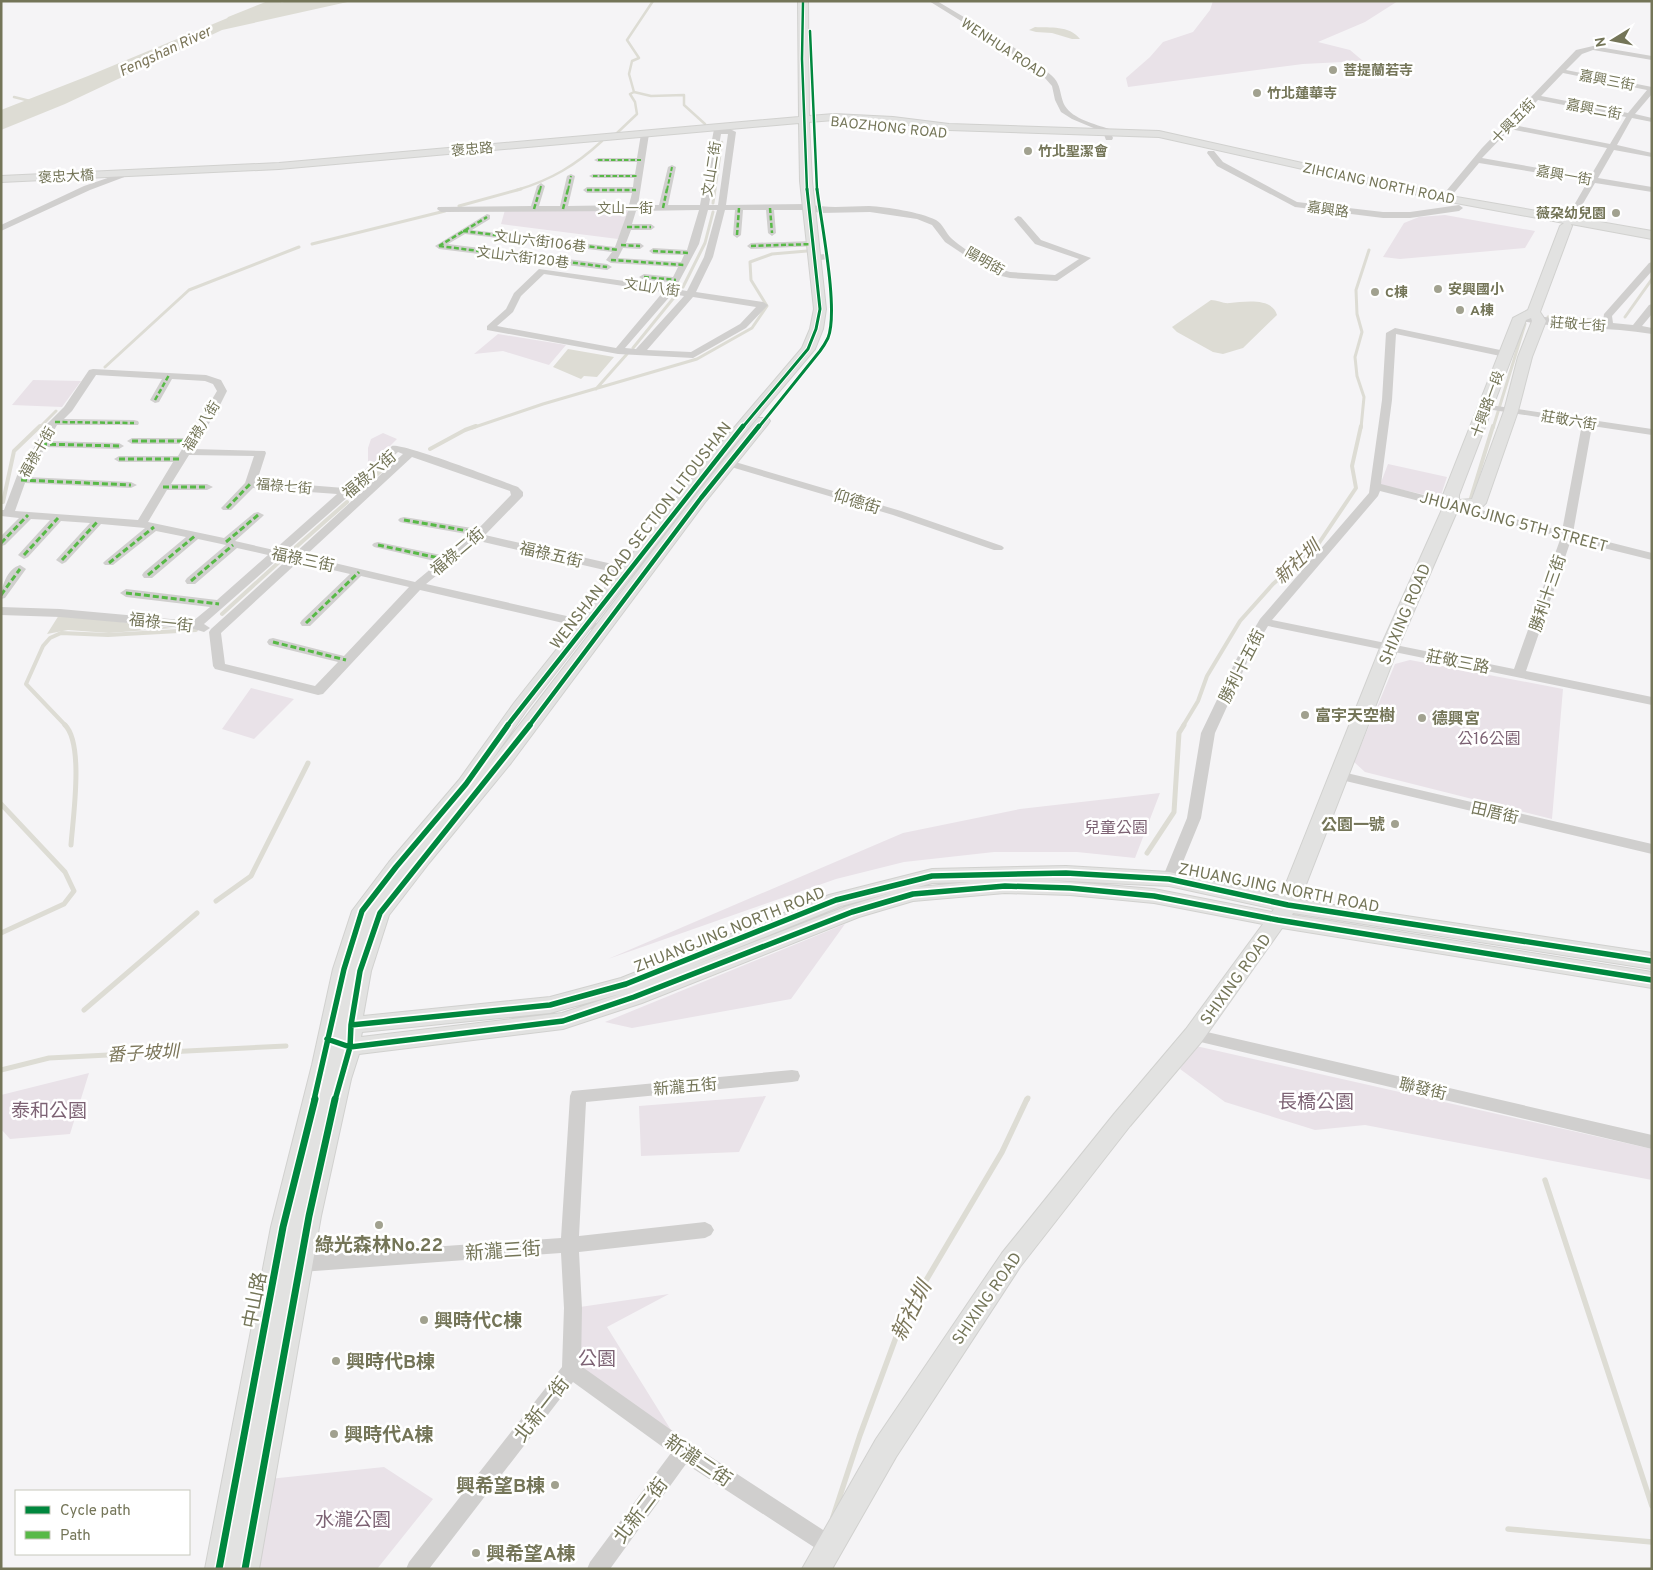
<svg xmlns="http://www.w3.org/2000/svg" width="1653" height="1570" font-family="Overpass,'Noto Sans TC',sans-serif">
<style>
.green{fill:#e9e2e8}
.water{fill:#dddcd4}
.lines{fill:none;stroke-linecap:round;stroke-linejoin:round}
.stream-far4{stroke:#dddcd4;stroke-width:2.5}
.stream-far3{stroke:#dddcd4;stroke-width:3}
.stream-far2{stroke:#dddcd4;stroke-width:4}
.stream-far1{stroke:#dddcd4;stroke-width:5}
.stream{stroke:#dddcd4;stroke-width:5.5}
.river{fill:#dddcd4;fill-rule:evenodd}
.secondary-casing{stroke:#d1d1cf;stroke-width:2}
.street{fill:#d0cfce;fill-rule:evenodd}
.secondary{fill:#e2e2e1;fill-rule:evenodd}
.quiet-far2{stroke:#58b947;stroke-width:2;stroke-dasharray:4.5 2;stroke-linecap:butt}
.quiet-far1{stroke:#58b947;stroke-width:2.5;stroke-dasharray:5 2.5;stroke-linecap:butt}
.quiet{stroke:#58b947;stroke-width:3;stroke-dasharray:6 3;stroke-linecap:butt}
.cycleway-far4-casing{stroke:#fff;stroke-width:4.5}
.cycleway-far3-casing{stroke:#fff;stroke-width:5}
.cycleway-far2-casing{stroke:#fff;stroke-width:7}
.cycleway-far1-casing{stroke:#fff;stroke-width:9}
.cycleway-casing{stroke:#fff;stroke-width:10}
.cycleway-far4{stroke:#00873e;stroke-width:2.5}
.cycleway-far3{stroke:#00873e;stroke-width:3}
.cycleway-far2{stroke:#00873e;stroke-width:4.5}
.cycleway-far1{stroke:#00873e;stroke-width:5.5}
.cycleway{stroke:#00873e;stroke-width:7}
.poi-dot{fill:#a1a18f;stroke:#fff;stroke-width:2}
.labels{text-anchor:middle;stroke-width:5;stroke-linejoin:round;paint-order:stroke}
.far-street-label{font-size:14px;fill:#747558;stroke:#fff}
.far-poi-label{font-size:14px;font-weight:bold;fill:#747558;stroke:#fff;text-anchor:start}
.far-water-label{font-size:15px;font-style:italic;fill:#7c765a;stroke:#fff}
.street-label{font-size:16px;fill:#747558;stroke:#fff}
.poi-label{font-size:16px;font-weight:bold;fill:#747558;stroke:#fff;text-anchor:start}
.park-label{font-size:16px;fill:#7d6374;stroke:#fff}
.water-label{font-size:18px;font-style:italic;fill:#7c765a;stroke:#fff}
.near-park-label{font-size:19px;fill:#7d6374;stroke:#fff}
.near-poi-label{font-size:19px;font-weight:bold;fill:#747558;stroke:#fff;text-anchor:start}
.near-street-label{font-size:19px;fill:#747558;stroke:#fff}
.near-water-label{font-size:21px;font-style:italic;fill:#7c765a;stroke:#fff}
</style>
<rect width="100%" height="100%" fill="#f5f4f6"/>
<path class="green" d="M1213 1H1398L1365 22 1318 42 1350 50 1363 61 1303 64 1128 87 1126 78 1150 57 1163 42 1193 32 1210 10Z
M505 210H630L618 239 501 224Z
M1445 215 1535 231 1525 248 1400 259 1383 257 1404 223 1419 217Z
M498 334 566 345 549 365 503 351 474 354Z
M33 380 81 381 62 407 12 405Z
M383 433 397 439 368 468V448L371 439Z
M1388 464 1447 477 1440 498 1380 485Z
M1410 660 1563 689 1552 819 1365 772 1354 762 1395 664Z
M251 688 294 699 254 739 222 729Z
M1160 793 1135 858 1077 852H994L904 862 836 879 608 959 903 833 1020 809Z
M845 924 791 999 632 1028 605 1022Z
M1196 1046 1652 1149V1180L1365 1125 1315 1130 1225 1102 1180 1069Z
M89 1073 70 1134 10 1139 1 1129V1095Z
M766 1096 739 1152 641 1156 639 1106Z
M669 1294 607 1327 684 1451 571 1370 573 1308Z
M384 1467 433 1499 377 1569H247L269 1479Z"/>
<path class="water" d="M288 1H352L222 30 65 104 1 130V110L88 76 242 12Z
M1035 27C1050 28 1069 25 1080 39H1072L1052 33 1036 32 1029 30Z
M1211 300C1217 300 1224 304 1230 303 1244 302 1272 297 1277 315L1243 348 1223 354 1213 352 1177 332 1172 327Z
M568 349 614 357 597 377 584 376 581 379 553 367Z
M59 615 174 628 109 633 68 630 47 634Z"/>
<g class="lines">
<path class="stream-far4" d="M653 1 627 40 639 58 632 61 629 74 634 92 651 96 684 95V105L705 124
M14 97 30 101
M617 133 637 114 635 102 630 94 634 92
M517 190C551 180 576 165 602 141
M715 190 722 142"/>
<path class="stream-far3" d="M713 203 715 189
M459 206 521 189
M312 244 445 211
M683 287 705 243 713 212
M1548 317 1594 320
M1625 317 1652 279
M633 348 676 295
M105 367 189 290 299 247
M596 389 627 354
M39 428 56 411
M472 428 543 404 697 359 752 328 767 306 751 280 750 262 772 254 807 251
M1361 428 1364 397 1357 376 1355 357 1362 332 1357 314 1356 290 1369 250
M1493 428 1525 324"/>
<path class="stream-far2" d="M430 449 465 430 476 426
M364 486 394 459
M1471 498 1493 426
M1 502H3L14 451 40 426
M296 547 347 502
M222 614 278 563
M66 726 26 684 43 646 50 638 61 633 108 635 196 630
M1183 726 1198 701 1207 676 1240 621 1273 584 1319 543 1356 488 1352 466 1361 426"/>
<path class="stream-far1" d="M65 725C84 744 73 817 71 845
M1 804 65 872 74 891 64 904 1 933
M1147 853 1174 812 1179 733 1184 725
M216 901 251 876 308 763
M84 1010 197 913
M1 1070 49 1058 286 1046
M1027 1100 1028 1098"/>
<path class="stream" d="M1545 1180 1652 1506
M833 1517 860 1435 902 1321 1002 1152 1027 1099
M1508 1529 1652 1542"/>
<path class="river" d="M268 1H285L236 23 232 24 226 20 228 17Z"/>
<defs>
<path id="secondary" d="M798 1H808L809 116 834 114 893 117 949 124 1159 131 1445 195 1652 231V239L1571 224 1572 226 1540 312 1546 321 1532 357 1518 411 1486 503 1483 506 1458 509 1398 648 1300 900 1652 953V969L1293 913 1292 915 1652 972V988L1282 928 1202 1041 1130 1126 1020 1267 896 1457 832 1569H802L876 1439 1002 1253 1114 1114 1186 1029 1263 924 1154 903 1070 895 1005 893 913 901 859 917 642 1003 563 1029 359 1054 351 1079 321 1216 259 1569H205L271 1227 312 1065 333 969 352 911 389 862 459 780 514 703 710 456 802 348 810 329 814 309 800 181 799 123 279 169 1 182V176L279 163 799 117ZM834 120 893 123 949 130 1159 137 1445 201 1564 223 1560 226 1528 310 1513 318 1443 495 1444 505 1380 648 1281 896 1169 872 1066 866 932 869 829 895 621 978 550 997 363 1016 371 971 389 915 429 863 511 763 706 501 768 424 770 421 768 418H758L696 495 488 766 526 711 720 462 815 349 823 329 826 309 812 181 809 122ZM1531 318 1532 321 1518 357 1504 411 1472 499 1459 500V495L1526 320ZM1047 880 1169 886 1274 909 1272 912 1154 889ZM970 882 918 887 932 883ZM894 892 845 907 690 967 841 906ZM620 994 562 1013 361 1037 362 1032 550 1013Z"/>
</defs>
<use href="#secondary" class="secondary-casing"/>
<path class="street" d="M929 1H937C975 24 1017 46 1051 75 1062 84 1059 95 1065 106 1073 119 1095 124 1109 129L1113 138 1112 140H1106L1103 132 1072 119 1061 112 1055 100 1052 86 1044 77 1003 47Z
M1593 46 1652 56V60L1593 50 1582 54 1566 70 1652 87V94L1635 114 1652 118V122L1632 118 1617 145 1652 153V157L1614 150 1598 178 1652 187V192L1595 183 1570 226 1566 229 1562 226 1588 181 1479 163 1448 200H1442V196L1482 148 1576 50ZM1563 73 1647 90 1628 113 1541 96ZM1538 100 1626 117 1610 144 1514 125ZM1510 129 1607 148 1590 177 1482 158Z
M714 129 732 130 736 132 726 205 808 204C828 209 848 206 869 206 887 207 920 212 936 220 943 224 946 233 951 238 961 248 996 269 1010 272L1055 275 1079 259 1035 244 1014 219 1018 216 1021 217 1041 240 1091 258 1057 281 1010 278 997 275 981 266 945 242 932 225 917 219 870 212 820 213 808 210H774L776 233 772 236 768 233 766 210H743L741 235 737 238 733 235 735 210H725L713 257 696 292 763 302 768 305 746 328 693 358 618 354 487 330V326L506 309 514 293 539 269 667 287 670 282 644 280 639 277 644 274 673 277 678 267 611 263 606 260 612 252 465 234 448 244 607 264 612 267 607 270 439 249 435 246 487 214 490 215V219L472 230 615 247 628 211 441 212 437 209 438 207 531 206 537 186 541 183 545 186 539 206H560L567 176 571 174 575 176 568 206 629 205 632 193H587L583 190 587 187H633L634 178H593L589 176 593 174H635L637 162H598L594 160 598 158H637L641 134 645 132 649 134 638 205H659L668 167 672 165 676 167 668 205H700ZM721 134H728L718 205H709ZM699 210 687 250 653 248 649 251 653 254 684 255 681 262 618 258 623 248 640 249 644 246 640 243H626L631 230H651L655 227 651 224H632L636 211ZM708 210H717L704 257 687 291 675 289 699 244ZM544 274 663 292 616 348 497 326 513 312 521 296ZM672 294 684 296 636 349 625 348ZM693 297 756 307 740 324 691 352 647 350Z
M1208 151H1214L1223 162 1297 202 1383 212H1410L1459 205 1463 208 1459 211 1410 218H1383L1295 207 1217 166 1207 153Z
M128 171 135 173 90 190 1 231V225L84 186Z
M813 241 816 242V246L751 249 747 246 751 243Z
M825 254 829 257 828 259 814 261 809 258 814 255Z
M1652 262V271L1612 316 1613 323 1633 325 1649 305 1652 304V314L1642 326 1652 328V334C1607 326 1561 330 1517 320L1515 318 1520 315 1603 322 1604 314 1649 263Z
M1395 328 1505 351 1510 354 1505 357 1396 334 1392 400 1381 484 1562 531 1582 424 1487 409 1483 408 1482 406 1483 404 1652 429V435L1592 426 1573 533 1652 553V560L1571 540 1526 671 1652 697V705L1268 626 1250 656 1215 733 1201 818 1176 879 1174 883H1164L1162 879 1187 818 1201 733 1238 656 1260 619 1369 493 1382 400 1386 333ZM1380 491 1561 537 1514 669 1272 620 1378 496Z
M93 369 206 375 221 380 227 391 218 409 193 449 265 451 266 453 257 481 344 488 392 446C403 443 499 480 518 487L523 492V496L485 535 630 568 632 571 630 574 626 575 479 541 426 584 602 624 608 628 602 632 420 590 323 694 318 695 215 669 213 666 209 632 211 629 287 560 279 558 204 624 210 628 204 632 194 629 60 617 1 615V607L60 609 193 621 210 607 126 597 120 593 126 589 217 600 268 555 237 548 195 584H187L185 581 187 578 226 545 198 539 152 578H144L142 575 144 572 186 537 156 531 113 565H105L103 563 105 561 145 528 101 524 66 562 62 564 56 560 90 523 61 521 28 557 24 559 18 555 50 520 31 519 5 545 1 546V536L19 518 1 516V510H4L18 473 27 462 44 427 64 407 89 370ZM96 375 162 379 150 400 155 403 159 402 172 379 205 381 213 384 217 391 189 438H132L127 441 132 444H185L178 456H119L114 459 119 462H173L138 520 15 511 25 483 131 488 137 485 131 482 27 477 37 463 45 447 119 449 124 446 119 443 48 441 57 425H138L139 423 138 421 134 420 64 419 72 411ZM398 452 403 454 294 554 285 552 350 495 358 494 360 492 356 489ZM189 455 254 456 245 483 223 506 221 508 223 510H231L253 488 337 494 274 550 235 541 262 517 264 515 258 512 254 513 224 538 148 522 167 490H207L213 487 207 484H171ZM412 457 510 491 511 495 478 529 404 517 400 518 398 520 400 522 404 523 472 535 446 556 378 542 374 543 372 545 374 547 439 562 415 582 305 556ZM298 562 350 574 302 620 300 623 302 626H310L361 576 409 587 344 656 273 638 269 639 267 642 269 645 338 662 315 686 225 664 221 633Z
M715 456 901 511 1002 546 1004 548 1002 550H994L893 515 711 461 710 459Z
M20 565 26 569 5 598 1 599C1 587 7 569 20 565Z
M1338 771 1652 844V854L1333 778 1331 775 1333 772Z
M1194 1029 1652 1135V1149L1188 1039 1186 1035 1188 1031Z
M792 1070 798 1071 800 1076 798 1081 792 1082 586 1102 579 1236 705 1222 711 1225 714 1230 711 1235 705 1238 579 1252 582 1308 581 1366 691 1444 837 1539 840 1546 837 1553 830 1556 823 1553 686 1464 610 1569H587L590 1562 671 1453 573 1382 429 1569H406L409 1562 562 1367 564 1308 561 1253 301 1272 295 1270 292 1264 295 1258 301 1256 561 1238 570 1096 572 1091Z"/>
<use href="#secondary" class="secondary"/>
<path class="quiet-far2" d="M598 160H641
M593 176H638
M540 190 541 186
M568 190 571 176
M667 190 672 167"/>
<path class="quiet-far1" d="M587 190H636
M663 208 667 189
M770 208 772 233
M534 209 540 189
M563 209 568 189
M627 227H651
M463 231 618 250
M737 235 739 208
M621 245 640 246
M439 246 607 267
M439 246 487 217
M751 246 813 244
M653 251 690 253
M611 260 684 265
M644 277 676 280
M155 400 169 375
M55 422 134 423"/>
<path class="quiet" d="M132 441H191
M41 444 119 446
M119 459H180
M21 480 131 485
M163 487H207
M227 508 250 484
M404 520 480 533
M226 542 258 515
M1 543 28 515
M378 545 448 560
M24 555 58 518
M62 560 98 521
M109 563 154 527
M148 575 196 535
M191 581 233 545
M126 593 219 604
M1 595 20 569
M306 623 359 572
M273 642 346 660"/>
<defs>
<path id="cycleway-far4" d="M803 1 802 59 807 190
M810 31 817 190"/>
<path id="cycleway-far3" d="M742 428 808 349 816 329 820 309 807 189
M758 428 820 351C823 347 826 342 828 338 839 310 821 222 817 189"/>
<path id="cycleway-far2" d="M507 726 743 426
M529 726 701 498 759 426"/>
<path id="cycleway-far1" d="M351 1025 550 1005 626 984 836 900 932 876 1066 873 1169 879 1288 905 1652 961
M327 1039 350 1047 563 1021 634 997 852 912 913 894 1005 886 1070 888 1154 896 1278 920 1652 980
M314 1100 344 969 362 911 396 867 466 784 508 725
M335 1100 350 1047 351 1025 360 971 380 913 530 725"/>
<path id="cycleway" d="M219 1569 283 1227 315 1099
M245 1569 309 1216 335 1099"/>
</defs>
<use href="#cycleway-far4" class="cycleway-far4-casing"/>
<use href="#cycleway-far3" class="cycleway-far3-casing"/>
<use href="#cycleway-far2" class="cycleway-far2-casing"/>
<use href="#cycleway-far1" class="cycleway-far1-casing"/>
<use href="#cycleway" class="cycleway-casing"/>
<use href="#cycleway-far4" class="cycleway-far4"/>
<use href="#cycleway-far3" class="cycleway-far3"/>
<use href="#cycleway-far2" class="cycleway-far2"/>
<use href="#cycleway-far1" class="cycleway-far1"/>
<use href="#cycleway" class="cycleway"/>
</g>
<g class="poi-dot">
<circle cx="1333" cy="70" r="5"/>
<circle cx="1257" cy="93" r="5"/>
<circle cx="1028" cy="151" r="5"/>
<circle cx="1616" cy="213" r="5"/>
<circle cx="1438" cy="289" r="5"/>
<circle cx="1375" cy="292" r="5"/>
<circle cx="1460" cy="310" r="5"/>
<circle cx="1305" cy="715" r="5"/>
<circle cx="1422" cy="718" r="5"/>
<circle cx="1395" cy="824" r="5"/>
<circle cx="379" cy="1225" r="5"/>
<circle cx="424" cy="1320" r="5"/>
<circle cx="336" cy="1361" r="5"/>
<circle cx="334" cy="1434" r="5"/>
<circle cx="555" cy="1485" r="5"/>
<circle cx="476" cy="1553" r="5"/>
</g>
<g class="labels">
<g class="far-street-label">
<text transform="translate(1004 48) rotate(33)" y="5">WENHUA ROAD</text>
<text transform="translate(1607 80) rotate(11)" y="5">嘉興三街</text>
<text transform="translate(1594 109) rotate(11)" y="5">嘉興二街</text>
<text transform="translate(1513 121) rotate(-46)" y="5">十興五街</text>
<text transform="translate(889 127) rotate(6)" y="5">BAOZHONG ROAD</text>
<text transform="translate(472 149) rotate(-5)" y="5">褒忠路</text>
<text transform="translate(711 169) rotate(-81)" y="5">文山二街</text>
<text transform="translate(1564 175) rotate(10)" y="5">嘉興一街</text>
<text transform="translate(66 176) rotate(-3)" y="5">褒忠大橋</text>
<text transform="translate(1379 183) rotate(12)" y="5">ZIHCIANG NORTH ROAD</text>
<text x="625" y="213">文山一街</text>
<text transform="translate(1328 209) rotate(8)" y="5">嘉興路</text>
<text transform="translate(540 241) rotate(7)" y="5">文山六街106巷</text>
<text transform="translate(523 257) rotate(7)" y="5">文山六街120巷</text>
<text transform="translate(985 261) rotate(30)" y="5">陽明街</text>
<text transform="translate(652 287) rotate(8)" y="5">文山八街</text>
<text transform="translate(1578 324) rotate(4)" y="5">莊敬七街</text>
<text transform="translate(1487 404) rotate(-70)" y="5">十興路一段</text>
<text transform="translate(1569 420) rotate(9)" y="5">莊敬六街</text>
<text transform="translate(201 426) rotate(-58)" y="5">福祿八街</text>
<text transform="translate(37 452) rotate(-60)" y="5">福祿十街</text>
<text transform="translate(284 486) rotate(5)" y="5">福祿七街</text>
</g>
<g class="far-poi-label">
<text x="1343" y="75">菩提蘭若寺</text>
<text x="1267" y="98">竹北蓮華寺</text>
<text x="1038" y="156">竹北聖潔會</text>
<text x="1606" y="218" text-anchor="end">薇朶幼兒園</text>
<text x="1448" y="294">安興國小</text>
<text x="1385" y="297">C棟</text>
<text x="1470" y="315">A棟</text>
</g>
<g class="far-water-label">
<text transform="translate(165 51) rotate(-25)" y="5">Fengshan River</text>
</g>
<g class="street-label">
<text transform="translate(369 474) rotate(-40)" y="6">福祿六街</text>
<text transform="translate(857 501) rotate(17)" y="6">仰德街</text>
<text transform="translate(1514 521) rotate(15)" y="6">JHUANGJING 5TH STREET</text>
<text transform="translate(640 535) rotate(-52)" y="6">WENSHAN ROAD SECTION LITOUSHAN</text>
<text transform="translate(457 551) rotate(-40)" y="6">福祿二街</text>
<text transform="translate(551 554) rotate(13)" y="6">福祿五街</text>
<text transform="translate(303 559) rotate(12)" y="6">福祿三街</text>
<text transform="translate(1547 593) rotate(-71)" y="6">勝利十三街</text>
<text transform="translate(1404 614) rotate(-67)" y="6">SHIXING ROAD</text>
<text transform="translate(161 622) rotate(6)" y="6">福祿一街</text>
<text transform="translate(1458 661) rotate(11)" y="6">莊敬三路</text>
<text transform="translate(1241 666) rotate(-63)" y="6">勝利十五街</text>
<text transform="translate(1495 812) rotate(13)" y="6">田厝街</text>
<text transform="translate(1279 887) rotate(11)" y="6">ZHUANGJING NORTH ROAD</text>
<text transform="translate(729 929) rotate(-22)" y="6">ZHUANGJING NORTH ROAD</text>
<text transform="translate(1235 979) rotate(-54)" y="6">SHIXING ROAD</text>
<text transform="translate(685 1086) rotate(-5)" y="6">新瀧五街</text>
<text transform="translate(1423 1088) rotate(13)" y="6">聯發街</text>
<text transform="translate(986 1298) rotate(-55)" y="6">SHIXING ROAD</text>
</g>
<g class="poi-label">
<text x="1315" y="721">富宇天空樹</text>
<text x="1432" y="724">德興宮</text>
<text x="1385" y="830" text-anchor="end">公園一號</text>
</g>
<g class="park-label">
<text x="1489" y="744">公16公園</text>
<text x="1116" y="833">兒童公園</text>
</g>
<g class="water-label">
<text transform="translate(1297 562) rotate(-43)" y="6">新社圳</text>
<text transform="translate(143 1053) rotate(-3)" y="6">番子坡圳</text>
</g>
<g class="near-park-label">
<text x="1316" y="1108">長橋公園</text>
<text x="49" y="1117">泰和公園</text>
<text x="597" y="1365">公園</text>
<text x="353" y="1526">水瀧公園</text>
</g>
<g class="near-poi-label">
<text x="379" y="1251" text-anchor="middle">綠光森林No.22</text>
<text x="434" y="1327">興時代C棟</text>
<text x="346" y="1368">興時代B棟</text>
<text x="344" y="1441">興時代A棟</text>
<text x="545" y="1492" text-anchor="end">興希望B棟</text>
<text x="486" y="1560">興希望A棟</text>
</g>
<g class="near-street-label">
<text transform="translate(503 1250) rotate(-4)" y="7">新瀧三街</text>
<text transform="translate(254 1300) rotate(-79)" y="7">中山路</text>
<text transform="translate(541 1409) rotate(-52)" y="7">北新一街</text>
<text transform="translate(699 1460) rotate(34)" y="7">新瀧二街</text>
<text transform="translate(640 1510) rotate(-53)" y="7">北新二街</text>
</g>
<g class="near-water-label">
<text transform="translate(911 1311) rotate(-63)" y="7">新社圳</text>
</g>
</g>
<rect width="1653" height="1570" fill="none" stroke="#747558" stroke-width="5"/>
<rect x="15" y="1490" width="175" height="65" fill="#ffffff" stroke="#c7c8bc"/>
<rect x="25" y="1506" width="25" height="8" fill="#00873e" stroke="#c7c8bc"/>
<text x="60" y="1515" font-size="15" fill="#747558">Cycle path</text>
<rect x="25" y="1531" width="25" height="8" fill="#58b947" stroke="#c7c8bc"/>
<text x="60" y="1540" font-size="15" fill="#747558">Path</text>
<g transform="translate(1613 40) rotate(260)" stroke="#ffffff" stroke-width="4" paint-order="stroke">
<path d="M0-4L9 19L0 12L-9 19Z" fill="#747558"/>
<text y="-8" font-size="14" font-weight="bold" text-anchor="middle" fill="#747558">N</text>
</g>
</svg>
